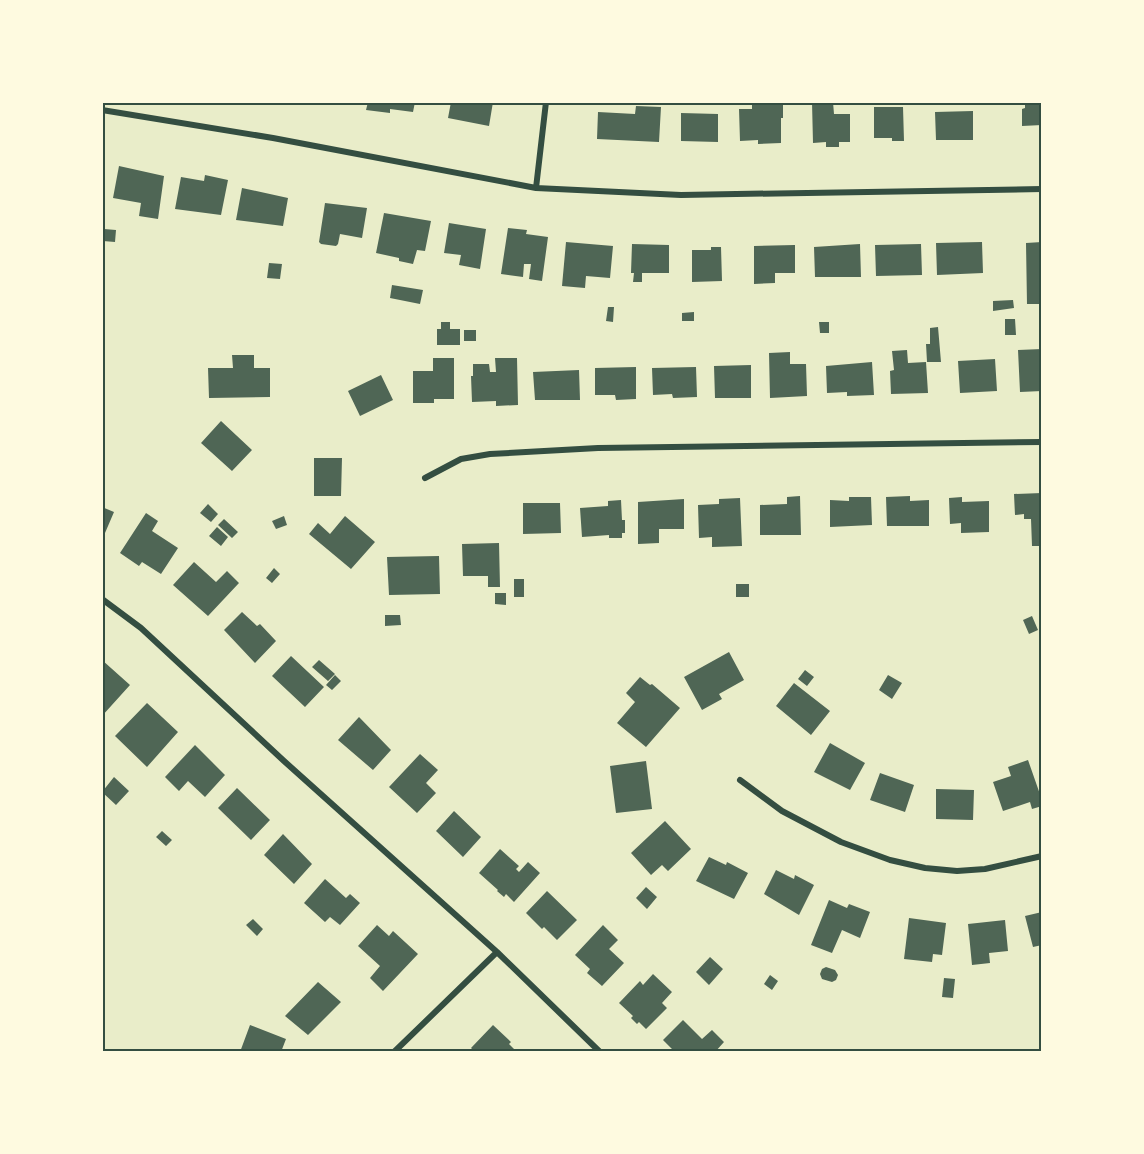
<svg xmlns="http://www.w3.org/2000/svg" width="1144" height="1154" font-family="'Asap Condensed',sans-serif">
<style>
.building{fill:#4f6655}
.lines{fill:none;stroke-linecap:round;stroke-linejoin:round}
.minor{stroke:#344e41;stroke-width:6}
.neatline{fill:none;stroke:#344e41;stroke-width:2}
</style>
<rect width="100%" height="100%" fill="#e9edc9"/>
<path class="building" d="M368 102H415L413 112 390 109V113L366 110Z
M451 102H493L489 126 448 118Z
M752 102H783V118H781V143L758 144V140L740 141 739 109H752Z
M812 102H833L834 114H850V142H839V147H826V142L813 143Z
M1025 102H1042V125L1022 126V109L1025 108Z
M636 106 661 107 659 142 597 139 598 112 635 114Z
M874 107H903L904 141H892V138H874Z
M973 111V140H936L935 112Z
M681 113 718 114V142L681 141Z
M119 166 164 176 158 219 139 216 141 203 113 198Z
M205 175 228 180 221 215 175 209 181 177 204 181Z
M242 188 288 198 283 226 236 220Z
M325 203 367 208 362 238 340 234 338 244 336 246 321 244 319 242Z
M384 213 431 221 425 251 417 250 413 264 399 261V258L376 253Z
M449 223 486 229 480 269 459 265 461 255 444 253Z
M508 228 527 230 526 234 548 237 542 281 529 279 531 264H524L523 277 501 274Z
M104 229 116 230 115 242 103 241Z
M566 242 613 246 610 278 586 276 585 288 562 286Z
M982 242 983 273 937 275 936 243Z
M1042 242V304H1027L1026 243Z
M632 244 669 245V273H642V282H633L634 273H631Z
M860 244 861 277H815L814 247Z
M921 244 922 275 876 276 875 245Z
M795 245V273H775V283L754 284V246Z
M711 247H721L722 281 692 282V250H711Z
M269 263 282 264 280 279 267 278Z
M392 285 423 290 420 304 390 298Z
M1013 300 1014 308 993 311V301Z
M608 307H614L613 322 606 321Z
M694 312V321H682V313Z
M1005 319H1015L1016 335H1005Z
M441 322H450V329H460V345H437V329H441Z
M819 322H829V333H820Z
M938 327 941 362H927L926 344H930V328Z
M464 330H476V341H464Z
M1042 349V391L1020 392 1018 350Z
M907 350 908 363 926 362 928 393 891 394 890 371 894 370 892 351Z
M790 352V364H806L807 396 770 398 769 353Z
M232 355H254V368H270V397L209 398 208 368H233Z
M433 358H454V399H434V403H413V371H433Z
M495 358H517L518 405 496 406V401L472 402 471 376H473V364H489L490 372H496Z
M995 359 997 391 960 393 958 361Z
M872 362 874 395 847 396V392L827 393 826 366Z
M751 365V398H715L714 366Z
M636 367V399L616 400 615 395H595V368Z
M696 367 697 397 673 398 672 394 653 395 652 368Z
M579 370 580 400H535L533 372Z
M381 375 393 400 360 416 348 391Z
M221 421 252 450 232 471 201 443Z
M314 458H342L341 496H314Z
M1042 493V546H1032L1031 519H1024V514L1015 515 1014 494Z
M800 496 801 535H760V505L787 504V497Z
M910 496V501L929 500V526H887L886 497Z
M849 497H871L872 525 830 527V500L849 501Z
M962 497V502L989 501V532L961 533V523L950 524 949 498Z
M740 498 742 546 712 547V537L699 538 698 505 719 504V499Z
M684 499V529H659V543L638 544V502Z
M621 500 622 520H625V533H622V538H609V535L582 537 580 508 608 506V501Z
M523 503H560L561 533 523 534Z
M208 504 218 514 211 522 200 513Z
M102 507 114 512 102 540Z
M146 513 158 521 152 531 178 548 161 574 142 562 139 566 120 553Z
M284 516 287 525 276 529 272 521Z
M345 516 375 542 351 569 309 534 318 523 330 534Z
M224 519 238 532 232 538 218 525Z
M217 527 228 537 221 546 209 536Z
M499 543 500 587H488V576H463L462 544Z
M439 556 440 594 389 595 387 557Z
M194 562 216 582 227 571 239 583 208 616 173 585Z
M274 568 280 574 272 583 266 578Z
M514 579H524V597H514Z
M736 584H749V597H736Z
M495 593H506V605L495 604Z
M242 612 257 626 260 624 276 641 255 663 224 630Z
M385 615H400L401 625 385 626Z
M1032 616 1038 630 1029 634 1023 620Z
M729 652 744 680 719 694 722 699 702 710 684 677Z
M291 656 324 687 305 707 272 676Z
M102 660 130 685 102 716Z
M319 660 335 674 328 681 312 667Z
M805 670 814 677 807 686 798 679Z
M335 675 341 681 332 690 326 685Z
M888 675 902 683 892 699 879 690Z
M640 677 650 685 652 684 680 708 646 747 617 723 635 702 626 693Z
M794 683 830 711 811 735 776 706Z
M147 703 178 732 147 767 115 736Z
M359 717 391 750 373 770 338 740Z
M830 743 865 763 850 790 814 772Z
M195 745 225 775 205 797 188 781 179 791 165 777Z
M420 754 438 770 426 783 436 793 417 813 389 787Z
M1028 760 1042 800V806L1032 809 1030 802 1003 811 993 782 1011 776 1008 767Z
M646 761 652 809 616 813 610 766Z
M880 773 914 785 905 812 870 800Z
M114 777 129 791 116 805 102 792Z
M237 788 270 820 251 840 218 808Z
M936 789 974 790 973 820 936 819Z
M454 811 481 837 463 857 436 831Z
M665 821 691 849 668 871 662 865 651 875 631 853Z
M162 831 172 840 166 846 156 837Z
M283 834 312 864 294 884 264 855Z
M500 849 519 866 516 869 519 872 528 862 540 873 514 902 506 894 504 897 497 891 498 890 479 873Z
M709 857 726 865 727 862 748 873 734 899 696 881Z
M776 870 794 879 795 875 814 885 799 915 764 894Z
M325 879 346 898 350 894 360 903 340 925 330 917 325 922 304 903Z
M646 887 657 897 647 909 636 898Z
M547 891 577 920 557 940 544 927 542 929 526 913Z
M829 900 847 908 849 904 870 912 860 938 842 930 832 953 811 945Z
M1042 912V945L1033 947 1025 916Z
M909 918 946 923 942 955 933 954 932 962 904 959Z
M253 919 263 929 257 936 246 925Z
M1005 920 1008 951 989 953 990 963 972 965 968 924Z
M377 925 389 936 393 931 418 954 383 991 370 978 380 966 358 946Z
M603 925 618 940 609 949 624 963 602 986 587 973 590 969 575 955Z
M710 957 723 969 709 985 696 972Z
M826 967 835 970 838 975 836 980 832 982 822 979 820 974 822 969Z
M653 974 672 992 662 1003 667 1008 646 1029 639 1022 637 1024 631 1018 633 1016 619 1003 640 981 643 985Z
M770 975 778 981 772 990 764 984Z
M944 978 955 979 953 998 942 997Z
M318 982 341 1002 308 1035 285 1016Z
M683 1020 702 1039 712 1030 724 1042 715 1052H675L663 1040Z
M250 1025 286 1039 281 1052H240Z
M493 1025 511 1042 509 1044 517 1052H475L471 1048Z"/>
<g class="lines">
<path class="minor" d="M102 110 273 138 536 188 681 195 1042 189
M536 188 546 102
M425 478 461 459 490 454 598 448 1042 442
M102 599 141 628 284 761 497 952 600 1052
M740 780 782 811 841 842 890 860 925 868 957 871 985 869 1042 856
M394 1052 497 952"/>
</g>
<rect width="1144" height="1154" fill="none" stroke="#fefae0" stroke-width="207"/>
<rect x="104" y="104" width="936" height="946" class="neatline"/>
</svg>
